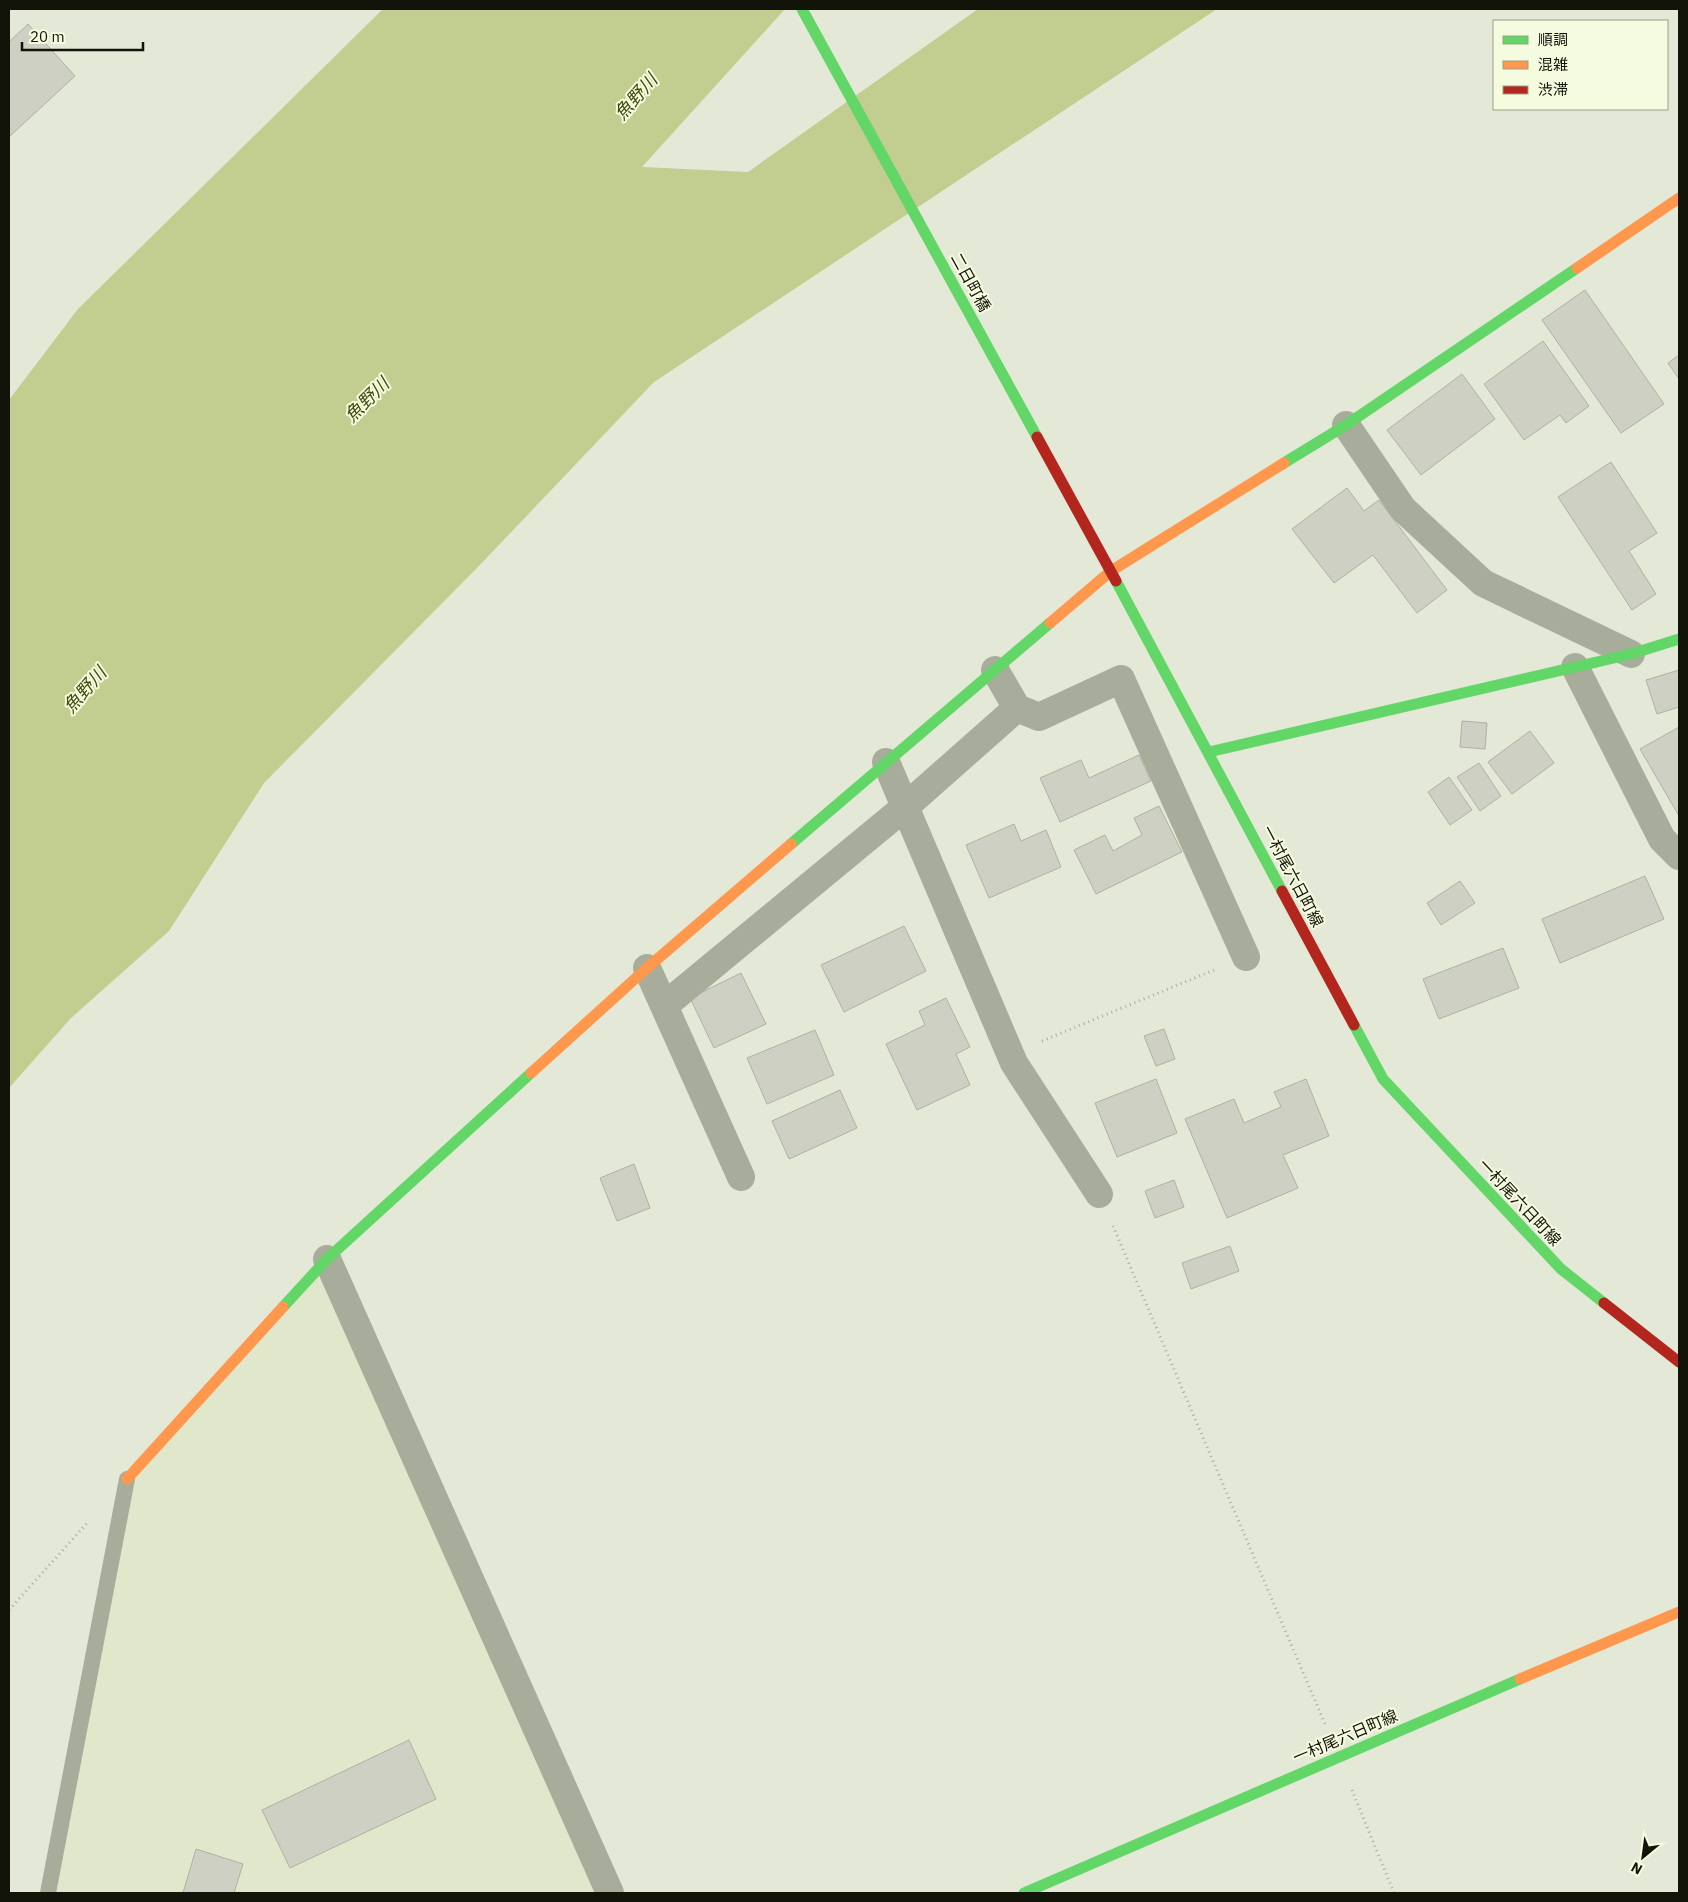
<svg xmlns="http://www.w3.org/2000/svg" width="1688" height="1902" font-family="'IBM Plex Sans','Noto Sans JP',sans-serif">
<style>
.built{fill:#e1e7cb}
.water{fill:#c2cd90}
.building{fill:#cdd0c3;stroke:#aeb1a4}
.lines{fill:none;stroke-linecap:round;stroke-linejoin:round}
.path{stroke:#abae9f;stroke-width:3;stroke-dasharray:1 4;stroke-linecap:butt}
.lane{stroke:#a8ac9b;stroke-width:16}
.street{stroke:#a8ac9b;stroke-width:28}
.fast{stroke:#63d668;stroke-width:11}
.slow{stroke:#ff974d;stroke-width:11}
.jam{stroke:#b3261e;stroke-width:11}
.labels{text-anchor:middle;stroke-width:4;stroke-linejoin:round;paint-order:stroke}
.street-label{font-size:16px;fill:#121309;stroke:#f5fbde}
.water-label{font-size:18px;font-style:italic;fill:#424a0c;stroke:#f5fbde}
</style>
<rect width="100%" height="100%" fill="#e4e8d7"/>
<path class="built" d="M327 1259 610 1893H48L127 1479Z"/>
<path class="water" d="M383 9H785L642 167 748 172 978 9H1217L654 382 476 569 264 783 169 931 71 1018 9 1088V400L78 309Z"/>
<path class="building" d="M28 24 75 76 9 137V42Z
M1585 290 1664 404 1621 433 1542 320Z
M1543 341 1589 406 1566 423 1560 415 1524 440 1484 384Z
M1679 355V379L1668 363Z
M1462 374 1495 419 1421 475 1387 430Z
M1611 462 1657 533 1629 551 1656 594 1632 610 1558 497Z
M1347 488 1364 511 1379 500 1447 590 1417 613 1373 555 1334 583 1292 529Z
M1679 670V707L1657 714 1646 680Z
M1462 721 1487 723 1485 749 1460 747Z
M1679 727V816L1640 749Z
M1530 731 1554 763 1512 794 1488 762Z
M1139 755 1151 781 1060 822 1040 778 1081 760 1089 778Z
M1479 763 1501 796 1480 811 1457 777Z
M1449 777 1472 810 1450 825 1428 792Z
M1159 806 1182 852 1096 894 1074 850 1105 835 1113 851 1142 835 1134 818Z
M1014 824 1021 841 1046 830 1061 867 989 898 966 845Z
M1645 876 1664 919 1560 963 1542 919Z
M1460 881 1475 903 1441 925 1427 903Z
M904 926 926 971 844 1012 821 965Z
M1503 948 1519 988 1439 1019 1423 979Z
M741 973 766 1024 714 1048 690 998Z
M946 998 970 1047 956 1054 970 1085 917 1110 886 1044 925 1025 919 1011Z
M1164 1029 1175 1059 1156 1066 1144 1036Z
M815 1030 834 1075 767 1104 747 1058Z
M1156 1079 1177 1133 1117 1157 1095 1103Z
M1306 1079 1329 1136 1283 1155 1298 1188 1227 1218 1185 1119 1234 1099 1244 1123 1281 1107 1274 1092Z
M840 1090 857 1128 789 1159 772 1121Z
M634 1164 650 1208 617 1221 600 1178Z
M1174 1180 1184 1207 1155 1218 1145 1191Z
M1230 1246 1239 1271 1191 1289 1182 1263Z
M409 1740 436 1799 290 1868 262 1810Z
M196 1849 243 1864 234 1893H183Z"/>
<g class="lines">
<path class="path" d="M1042 1041 1214 970
M1113 1226 1325 1724
M9 1610 88 1522
M1352 1790 1394 1893"/>
<path class="lane" d="M48 1893 127 1479"/>
<path class="street" d="M1346 425 1403 509 1483 583 1631 654
M1575 667 1662 839 1679 856
M995 670 1017 708 1039 717 1121 679 1246 957
M886 762 1014 1063 1099 1194
M647 968 741 1177
M664 1006 905 807 1017 708
M327 1259 610 1893"/>
<path class="fast" d="M802 9 1037 437
M1284 463 1346 425 1577 268
M1116 581 1282 891
M1209 752 1631 654 1679 639
M791 844 1050 623
M1354 1025 1383 1079 1561 1269 1604 1303
M283 1307 327 1259 531 1073
M1024 1893 1520 1679"/>
<path class="slow" d="M1577 268 1679 198
M1050 623 1111 571 1284 463
M531 1073 647 968 791 844
M127 1479 283 1307
M1520 1679 1679 1612"/>
<path class="jam" d="M1037 437 1116 581
M1282 891 1354 1025
M1604 1303 1679 1362"/>
</g>
<g class="labels">
<g class="street-label">
<text transform="translate(971 282) rotate(61)" y="6">二日町橋</text>
<text transform="translate(1293 876) rotate(62)" y="6">一村尾六日町線</text>
<text transform="translate(1520 1202) rotate(47)" y="6">一村尾六日町線</text>
<text transform="translate(1345 1736) rotate(-23)" y="6">一村尾六日町線</text>
</g>
<g class="water-label">
<text transform="translate(636 97) rotate(-49)" y="6">魚野川</text>
<text transform="translate(367 400) rotate(-45)" y="6">魚野川</text>
<text transform="translate(85 690) rotate(-49)" y="6">魚野川</text>
</g>
</g>
<rect width="1688" height="1902" fill="none" stroke="#121309" stroke-width="20"/>
<rect x="1493" y="20" width="175" height="90" fill="#f5fbde" stroke="#9a9e89"/>
<rect x="1503" y="36" width="25" height="8" fill="#63d668" stroke="#9a9e89"/>
<text x="1538" y="45" font-size="15" fill="#121309">順調</text>
<rect x="1503" y="61" width="25" height="8" fill="#ff974d" stroke="#9a9e89"/>
<text x="1538" y="70" font-size="15" fill="#121309">混雑</text>
<rect x="1503" y="86" width="25" height="8" fill="#b3261e" stroke="#9a9e89"/>
<text x="1538" y="95" font-size="15" fill="#121309">渋滞</text>
<g transform="translate(1643 1857) rotate(209)" stroke="#f5fbde" stroke-width="4" paint-order="stroke">
<path d="M0-4L9 19L0 12L-9 19Z" fill="#121309"/>
<text y="-8" font-size="14" font-weight="bold" text-anchor="middle" fill="#121309">N</text>
</g>
<path d="M22 42v8h121v-8" fill="none" stroke="#121309" stroke-width="2.5"/>
<text x="30" y="42" font-size="15" fill="#121309" stroke="#f5fbde" stroke-width="4" paint-order="stroke">20 m</text>
</svg>
